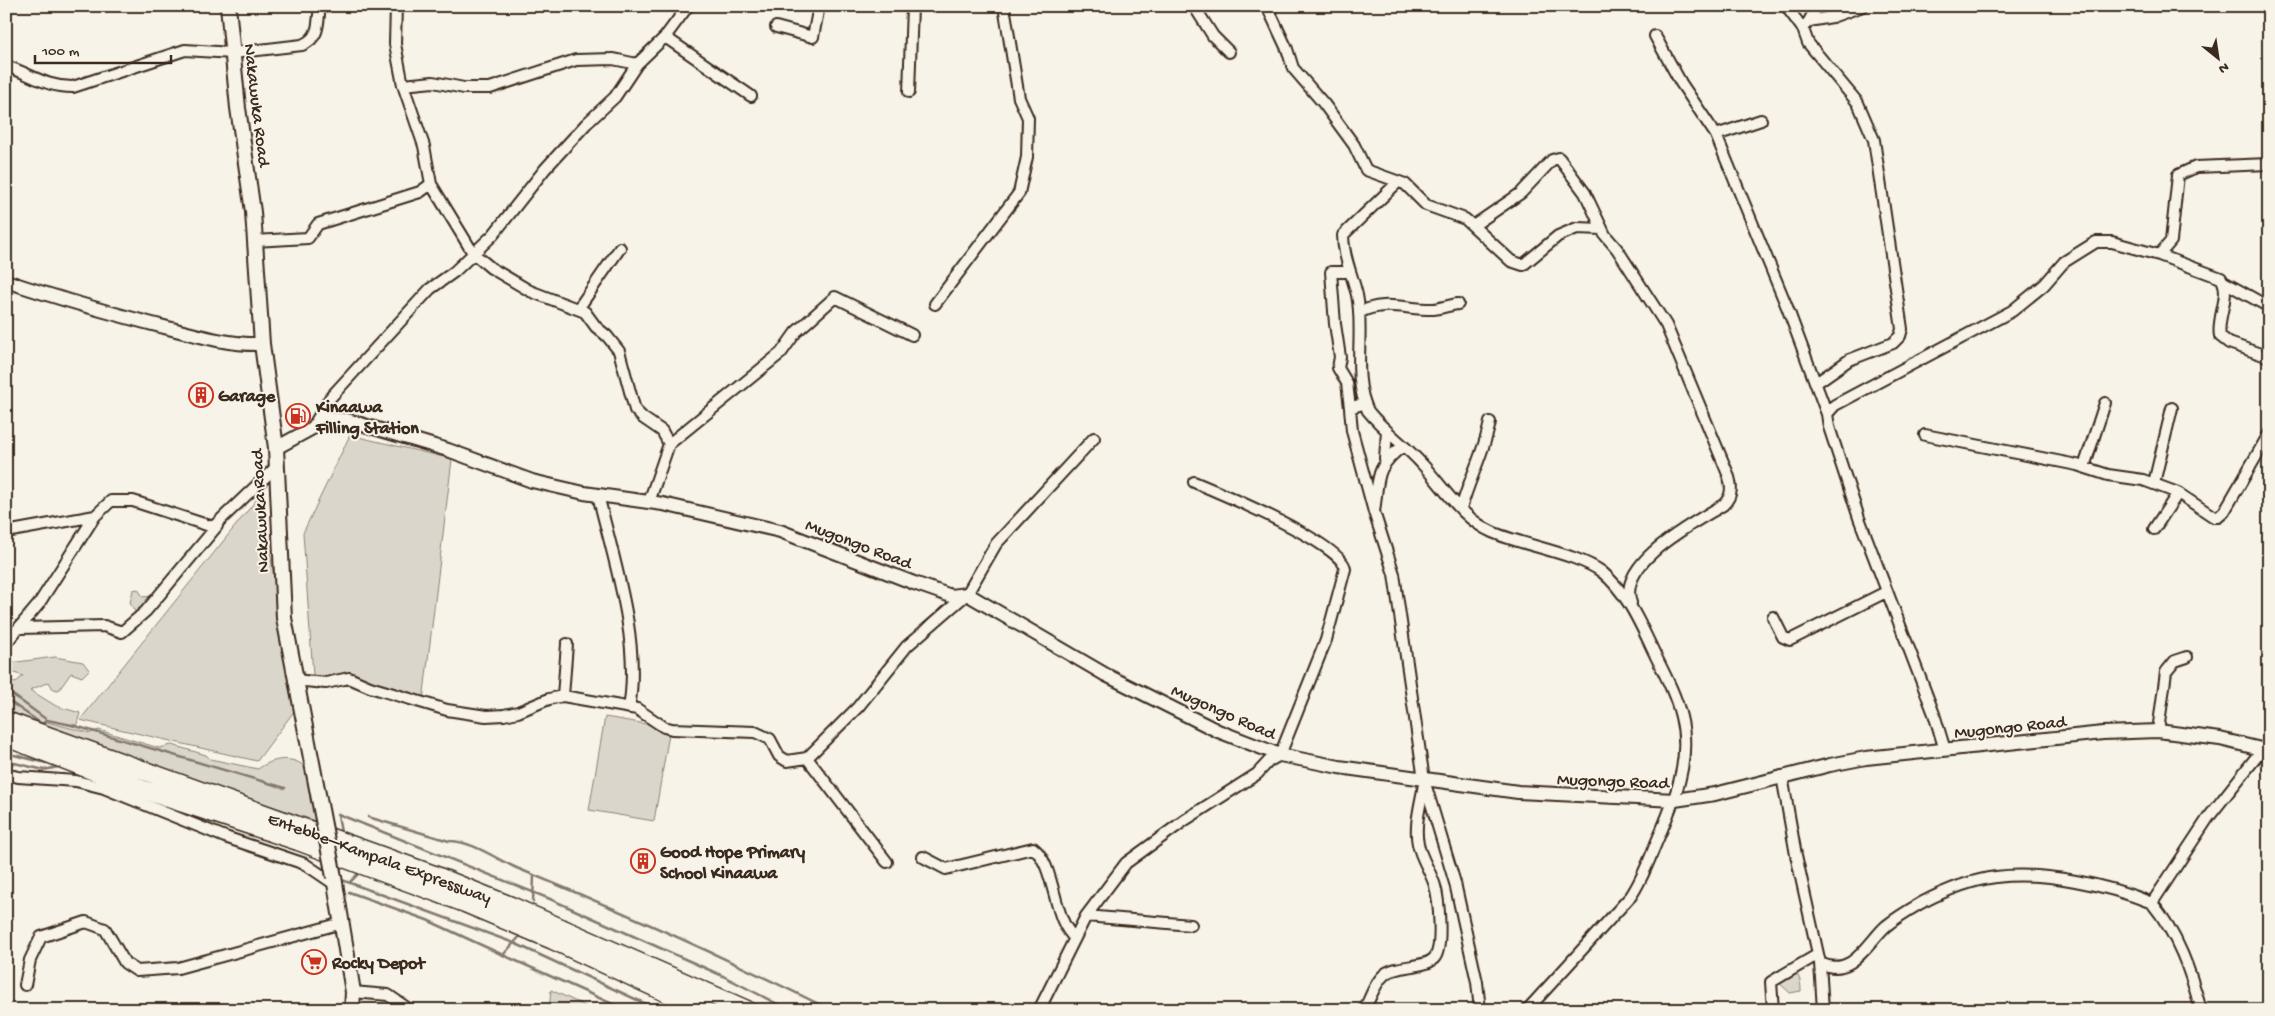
<svg xmlns="http://www.w3.org/2000/svg" width="2275" height="1016" font-family="'Gochi Hand',sans-serif">
<style>
.green{fill:#dbd6cb;stroke:#8b8074}
.lines{fill:none;stroke-linecap:round;stroke-linejoin:round}
.stream{stroke:#84786c;stroke-width:2.5}
.minor-casing{stroke:#3b2a1e;stroke-width:14}
.tertiary-casing{stroke:#3b2a1e;stroke-width:16}
.secondary-casing{stroke:#3b2a1e;stroke-width:18}
.motorway-casing{stroke:#3b2a1e;stroke-width:21}
.minor{stroke:#f7f3e8;stroke-width:10}
.tertiary{stroke:#f7f3e8;stroke-width:12}
.secondary{stroke:#f7f3e8;stroke-width:14}
.motorway{stroke:#f7f3e8;stroke-width:18}
.secondary-bridge-casing{stroke:#3b2a1e;stroke-width:18;stroke-linecap:butt}
.secondary-bridge{stroke:#f7f3e8;stroke-width:14}
.labels{text-anchor:middle;stroke-width:4;stroke-linejoin:round;paint-order:stroke}
.street-label{font-size:18px;fill:#3b2a1e;stroke:#f7f3e8}
.poi-label{font-size:18px;font-weight:bold;fill:#3b2a1e;stroke:#f7f3e8;text-anchor:start}
</style>
<rect width="100%" height="100%" fill="#f7f3e8"/>
<filter id="ink" filterUnits="userSpaceOnUse"><feTurbulence type="fractalNoise" baseFrequency=".02" numOctaves="2"/><feDisplacementMap in="SourceGraphic" scale="10" xChannelSelector="R" yChannelSelector="G"/><feConvolveMatrix kernelMatrix="1 2 1 2 8 2 1 2 1" color-interpolation-filters="sRGB"/></filter>
<g filter="url(#ink)">
<path class="green" d="M350 435 452 459 423 701 313 675 303 533Z
M261 494 295 710 257 761 80 720Z
M138 589 143 597 154 596 137 615 130 603 133 590Z
M55 657 83 662 89 670 82 677 71 673 59 690 53 689 49 682 30 690 56 706 80 713 76 727 47 720 42 724 6 710V679L15 683 23 676 6 670V666L10 663Z
M605 717 670 728 654 821 589 810Z
M47 722 90 733 99 730 159 748 172 745 206 755 210 759 258 769C273 758 292 755 307 768L315 821 43 726Z
M1787 965C1798 972 1801 978 1801 991L1790 993 1775 979Z
M551 990 594 1010H549Z"/>
<g class="lines">
<path class="stream" d="M6 690 47 720
M6 699 42 724 47 720 72 725 285 788
M6 753 46 763
M6 761 44 770 58 767
M309 785 311 800
M368 817 449 841C473 841 497 860 519 869 625 912 728 959 831 1010
M341 833 338 814 550 899 723 976 789 1010
M342 880 514 943 659 1010
M351 881 358 874
M349 892 427 920 503 955
M533 902 534 875
M521 935 503 955 626 1010"/>
<defs>
<path id="minor" d="M1194 6 1213 36 1229 52
M1267 6 1287 49 1293 68 1324 104 1354 145 1366 170 1405 184 1426 205 1465 219 1473 226 1521 193 1552 160 1559 158 1585 193 1605 235 1617 249 1666 325 1728 474C1732 486 1733 496 1723 505 1696 522 1616 562 1631 603
M1786 6 1803 29 1808 43 1858 103 1874 140 1902 329 1900 336 1893 343 1849 360 1816 383
M1809 21 1817 6
M776 27 813 37 819 6
M1803 29 1809 21 1832 17 1863 6
M1655 36 1681 83 1716 135 1787 307 1827 414 1829 427 1859 518 1934 714 1945 750
M665 37 751 96
M6 66C31 74 45 87 73 87L185 50 233 53 302 45C317 39 318 28 319 14
M403 85 433 82 464 88H490L576 60 613 59 637 64
M909 92 912 6
M1716 135 1761 120
M1397 183 1343 235C1343 256 1352 274 1357 295 1365 333 1351 375 1368 411 1384 431 1405 445 1422 464 1444 487 1461 518 1492 532 1521 545 1579 554 1602 572 1625 591 1637 617 1650 644 1661 668 1675 691 1681 717 1692 760 1674 802 1657 841 1649 860 1643 878 1631 896L1527 1010
M431 184 473 253 491 268 530 291 585 312 596 327 607 336 619 351 635 410 643 418 662 431 669 444
M1473 226 1511 261 1523 265 1558 236 1577 228 1602 229
M254 241 308 238 318 224 420 192 431 184 424 146 403 85 395 44 396 6
M2159 255 2171 241 2178 175 2196 167 2269 164
M1349 272H1331L1335 324 1340 357 1338 368 1347 383 1350 408
M2224 282 2269 307
M935 304 1019 193 1027 157 1028 118 1019 98 1004 6
M578 309 620 248
M1359 313C1383 299 1408 310 1434 309 1442 308 1450 305 1458 304
M1365 403 1350 408 1352 431 1374 512C1379 478 1374 468 1403 446
M1827 414 1835 405 2012 311 2044 285 2064 262 2096 242H2112L2159 255 2221 278C2232 294 2216 318 2220 336L2229 343 2269 357
M312 428 330 398 430 289 454 272 493 235 545 169 586 124 615 97 637 64 665 37 688 6
M1925 435 2077 465 2108 475 2143 480 2178 493 2214 517H2218L2224 512 2269 434
M1385 459 1387 431
M2084 467 2105 403
M2154 483 2172 408
M598 495C614 561 641 641 629 708
M649 502 669 444 781 353 796 332 835 297 912 335
M1461 509C1469 479 1484 453 1490 422
M1374 512 1394 574 1424 780 1455 883 1477 982 1480 1010
M2154 529 2178 493
M6 532 95 516
M1773 617 1783 637 1790 640 1886 592
M20 628 104 626 122 632 146 611 217 526
M6 643 38 605 95 516 111 501H133L213 527 275 468
M294 680 326 683 349 678 370 687 447 710 486 716 504 715 518 712 549 699 563 696 637 709 664 727 672 729 755 732 770 739 779 756 787 761 807 758
M563 696 567 644
M2158 731 2166 672 2175 661 2187 657
M6 774 18 777 76 781 104 788 225 837 305 864 336 885
M1782 776 1796 855 1820 963 1823 1010
M923 857 946 869 1033 848C1056 865 1052 920 1075 938
M887 862 807 758 858 707 907 646 967 594 996 544 1094 438
M2152 903 2208 818 2269 741
M1086 916 1191 925
M1820 963C1852 979 1868 942 1886 926 1897 917 1909 910 1921 903 1944 891 1971 880 1996 877 2043 871 2109 885 2152 903 2178 935 2190 970 2201 1010
M25 985 30 960 41 937 86 922 105 929 125 963 137 971 178 968 342 923
M353 992 388 995 410 1010
M1039 1010 1086 916 1126 863 1185 820 1257 774 1269 761 1280 755 1326 640 1345 569C1345 545 1218 492 1194 482
M1364 1010C1370 999 1375 982 1385 974 1397 964 1427 969 1435 957 1443 946 1439 900 1435 886 1431 872 1421 859 1418 844 1414 825 1421 803 1424 784
M1773 1010 1771 982 1817 955"/>
<path id="tertiary" d="M6 281C60 299 113 314 168 328 199 336 229 345 262 344
M276 448 329 419 347 420 448 450 532 481 584 493 663 504 780 531 914 583 951 596 967 594 1106 675 1218 731 1280 755 1339 767 1518 792 1675 800 1715 794 1830 765 1866 758 2103 733 2158 731 2220 739 2269 751"/>
<path id="secondary" d="M228 6 238 108 253 212 262 344 276 448 284 618 319 799
M334 877 353 992 352 1010"/>
<path id="motorway" d="M6 721 434 875 511 906 747 1010
M6 737 141 789 298 841 465 903 553 940 704 1010"/>
</defs>
<use href="#minor" class="minor-casing"/>
<use href="#tertiary" class="tertiary-casing"/>
<use href="#secondary" class="secondary-casing"/>
<use href="#motorway" class="motorway-casing"/>
<use href="#minor" class="minor"/>
<use href="#tertiary" class="tertiary"/>
<use href="#secondary" class="secondary"/>
<use href="#motorway" class="motorway"/>
<defs>
<path id="secondary-bridge" d="M319 799 334 877"/>
</defs>
<use href="#secondary-bridge" class="secondary-bridge-casing"/>
<use href="#secondary-bridge" class="secondary-bridge"/>
</g>
</g>
<defs>
<symbol id="building-ring" viewBox="-11 -11 22 22"><circle r="9.5" fill="#f7f3e8" stroke="#c8321e" stroke-width="1.5"/><path d="M-4-6H4V6H1V3H-1V6H-4ZM-2.5-4.3h1.7v1.8h-1.7ZM.8-4.3h1.7v1.8H.8ZM-2.5-1h1.7V.8h-1.7ZM.8-1h1.7V.8H.8Z" fill="#c8321e"/></symbol>
<symbol id="fuel-ring" viewBox="-11 -11 22 22"><circle r="9.5" fill="#f7f3e8" stroke="#c8321e" stroke-width="1.5"/><path d="M-5.5-6h7V0h2V4h1.3V-2.5L3-4.5l.8-.8L6-3V5H2.5V1h-1V6h-7ZM-4.2-4.7v3.2H.2V-4.7Z" fill="#c8321e"/></symbol>
<symbol id="supermarket-ring" viewBox="-11 -11 22 22"><circle r="9.5" fill="#f7f3e8" stroke="#c8321e" stroke-width="1.5"/><path d="M-6-5.5h2.5l.6 2H6L4.5 2H-2.5L-4.4-4H-6ZM-1.5 3.2a1.3 1.3 0 1 0 .1 0ZM3 3.2a1.3 1.3 0 1 0 .1 0Z" fill="#c8321e"/></symbol>
</defs>
<g fill-rule="evenodd">
<use href="#building-ring" x="187" y="381" width="28" height="28"/>
<use href="#fuel-ring" x="284" y="402" width="28" height="28"/>
<use href="#building-ring" x="629" y="847" width="28" height="28"/>
<use href="#supermarket-ring" x="300" y="948" width="28" height="28"/>
</g>
<g class="labels">
<g class="street-label">
<text transform="translate(258 105) rotate(83)" y="6">Nakawuka Road</text>
<text transform="translate(259 511) rotate(-93)" y="6">Nakawuka Road</text>
<text transform="translate(859 543) rotate(21)" y="6">Mugongo Road</text>
<text transform="translate(1224 711) rotate(24)" y="6">Mugongo Road</text>
<text transform="translate(2010 726) rotate(-6)" y="6">Mugongo Road</text>
<text transform="translate(1613 780) rotate(2)" y="6">Mugongo Road</text>
<text transform="translate(380 857) rotate(20)" y="6">Entebbe–Kampala Expressway</text>
</g>
<g class="poi-label">
<text x="218" y="401">Garage</text>
<text x="316" y="412">Kinaawa<tspan x="316" dy="21">Filling Station</tspan></text>
<text x="660" y="857">Good Hope Primary<tspan x="660" dy="21">School Kinaawa</tspan></text>
<text x="332" y="968">Rocky Depot</text>
</g>
</g>
<rect width="2275" height="1016" fill="none" stroke="#f7f3e8" stroke-width="25"/>
<rect x="12" y="12" width="2250" height="991" fill="none" stroke="#3b2a1e" stroke-width="2" filter="url(#ink)"/>
<g transform="translate(2218 58) rotate(150)" stroke="#f7f3e8" stroke-width="4" paint-order="stroke">
<path d="M0-4L9 19L0 12L-9 19Z" fill="#3b2a1e"/>
<text y="-8" font-size="14" font-weight="bold" text-anchor="middle" fill="#3b2a1e">N</text>
</g>
<path d="M35 55v8h136v-8" fill="none" stroke="#3b2a1e" stroke-width="2.5"/>
<text x="42" y="55" font-size="15" fill="#3b2a1e" stroke="#f7f3e8" stroke-width="4" paint-order="stroke">100 m</text>
</svg>
